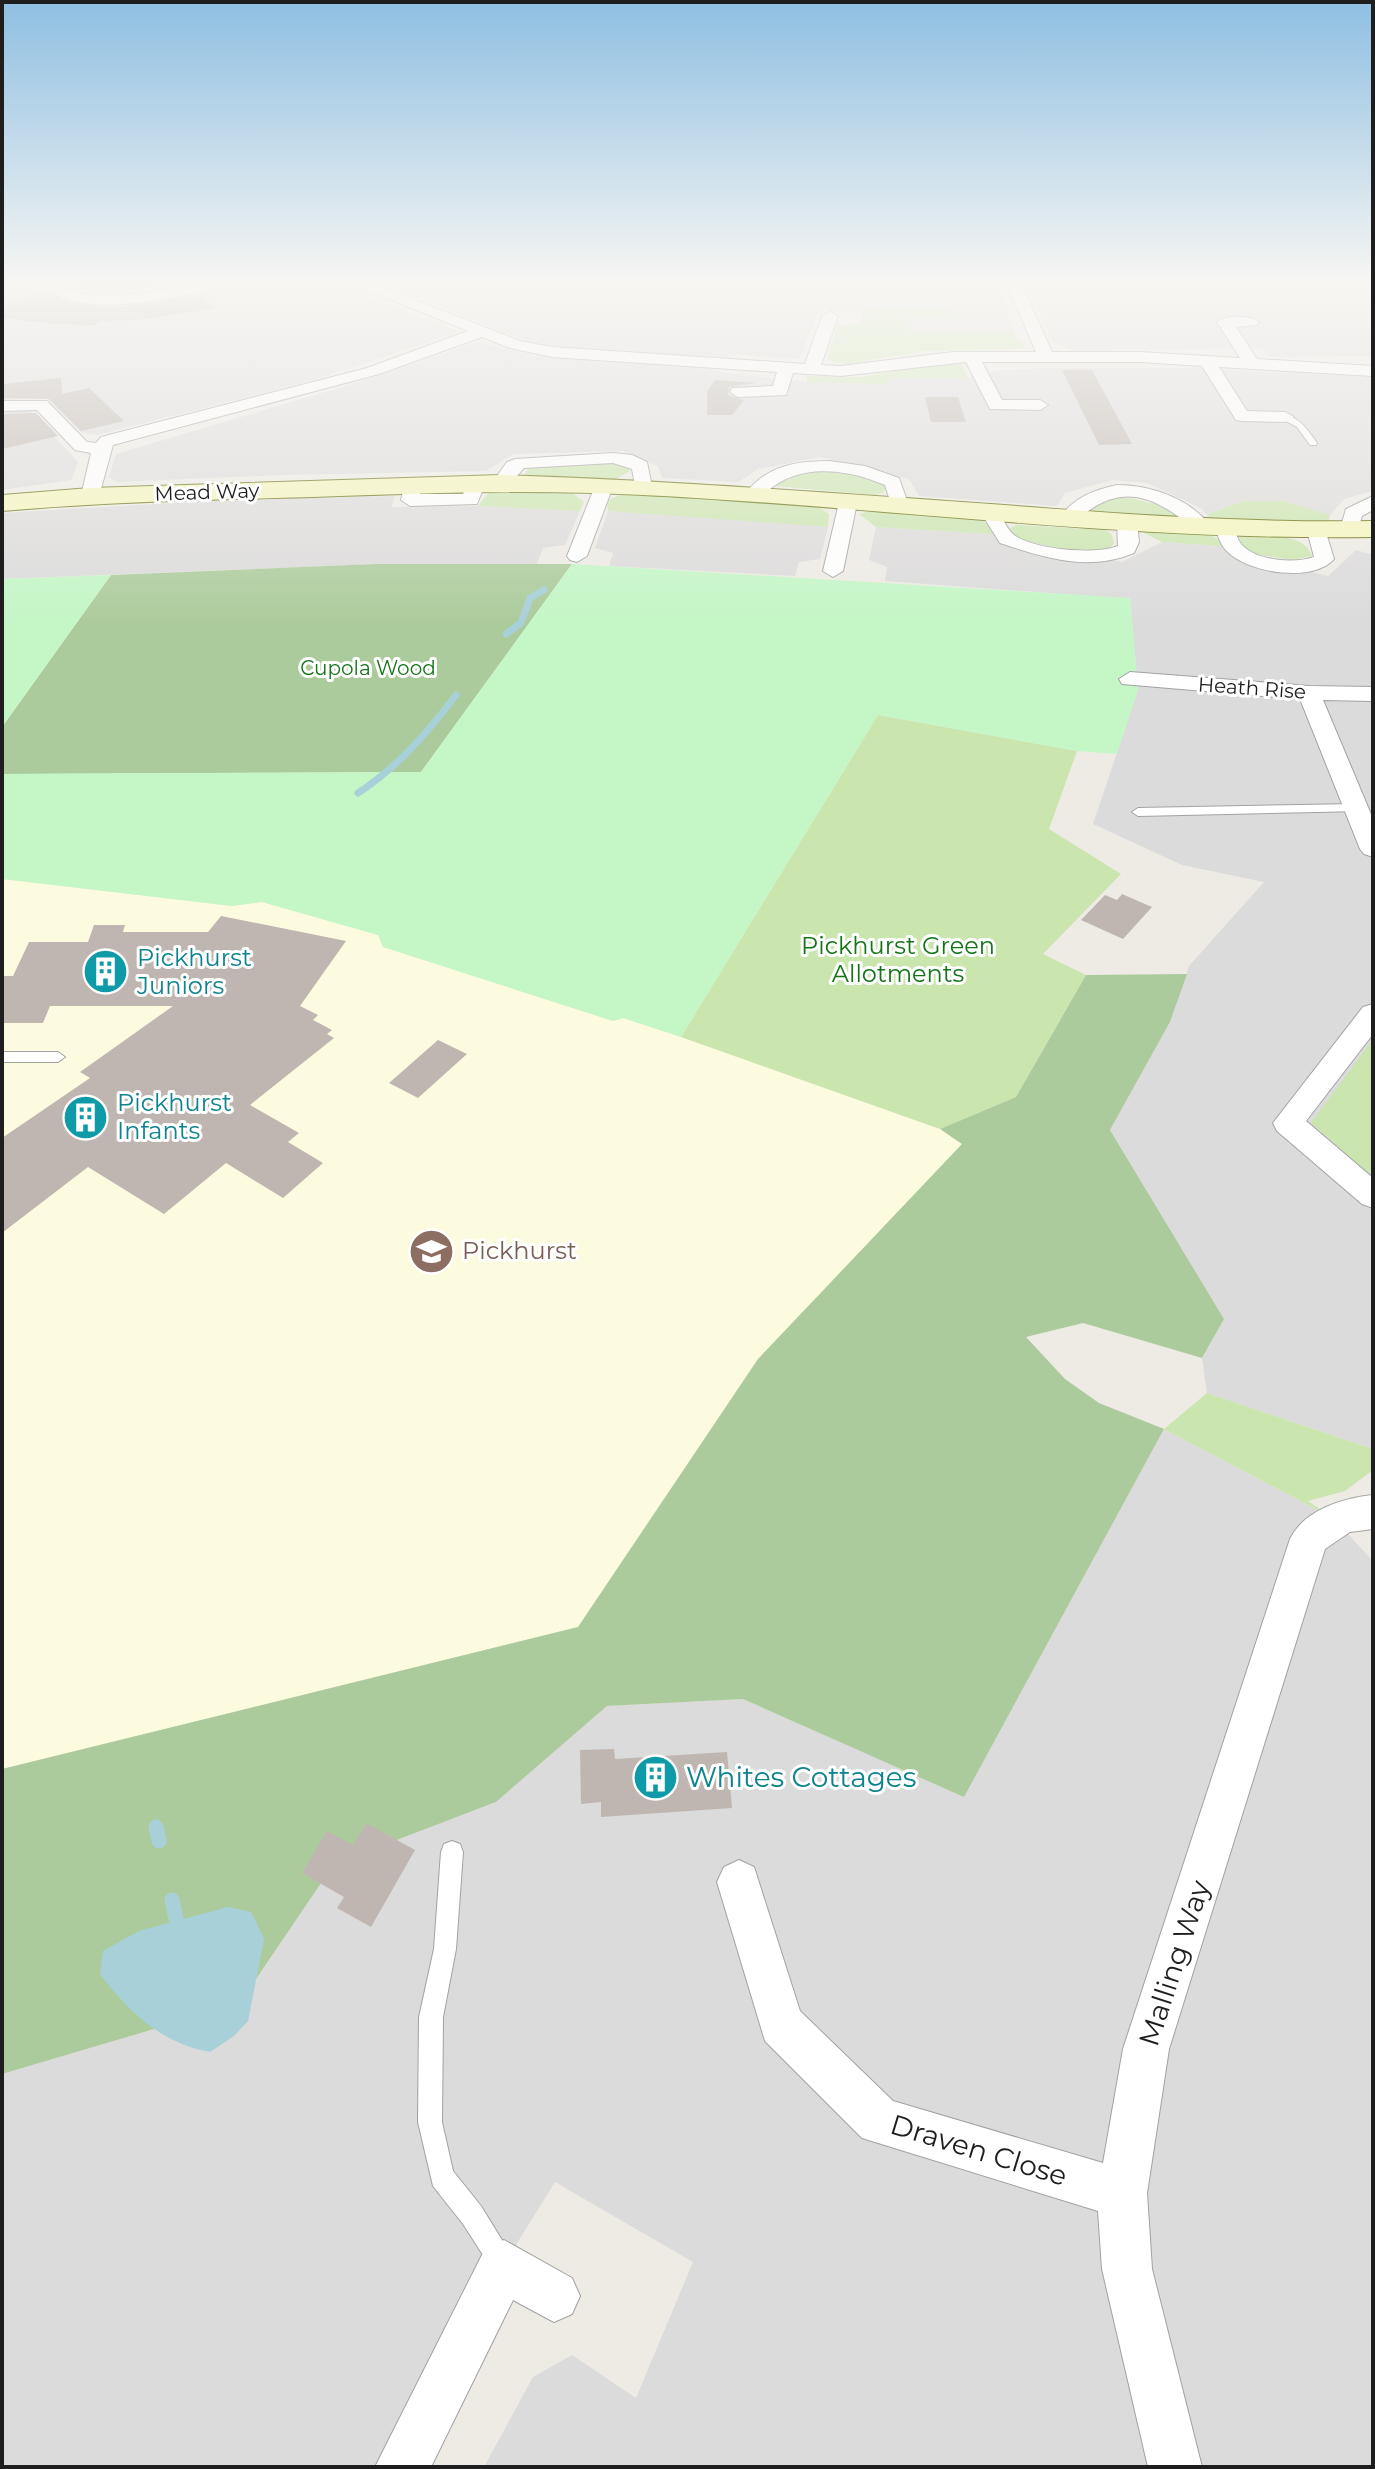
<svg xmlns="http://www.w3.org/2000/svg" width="1375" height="2469" font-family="Montserrat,sans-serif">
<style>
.residential{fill:#dcdbdb}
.education{fill:#fdfbdf}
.grass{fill:#cbe5ae}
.forest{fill:#accb9c}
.park{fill:#c4f6c6}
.water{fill:#a8d0d9}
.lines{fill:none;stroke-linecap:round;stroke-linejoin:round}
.stream-far1{stroke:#a8d0d9;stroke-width:7}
.stream{stroke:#a8d0d9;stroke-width:15}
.building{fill:#bfb6b1}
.lane-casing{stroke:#a2a2a2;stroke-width:2}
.street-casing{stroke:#a2a2a2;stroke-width:2}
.secondary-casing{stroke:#676e0c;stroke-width:2}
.lane{fill:#fff;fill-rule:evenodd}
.street{fill:#fff;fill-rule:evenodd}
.secondary{fill:#f5f5bc;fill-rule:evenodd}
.labels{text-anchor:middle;stroke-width:6;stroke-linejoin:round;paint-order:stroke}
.far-street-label{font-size:20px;fill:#1e1e1e;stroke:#fff}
.far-park-label{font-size:20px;fill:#137517;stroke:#fff}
.park-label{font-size:24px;fill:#137517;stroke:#fff}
.culture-label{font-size:24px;fill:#0d838f;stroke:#fff;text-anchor:start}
.education-label{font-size:24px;fill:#785e54;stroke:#fff;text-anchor:start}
.near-culture-label{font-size:28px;fill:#0d838f;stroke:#fff;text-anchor:start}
.near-street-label{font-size:28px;fill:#1e1e1e;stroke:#fff}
</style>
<rect width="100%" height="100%" fill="#eeebe5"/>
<path class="residential" d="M2 279H22L34 292 66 302 112 305 162 299 264 279H322L459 332 310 381 97 435 82 433 44 396 2 401Z
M432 279H709L706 287 753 289 758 279H997L1014 332H911L908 318H958L954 308 853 311 820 308 799 359 729 354 727 358 552 346 523 339 398 291Z
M1042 279H1373V356L1269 357 1263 348 1073 351 1053 342 1030 290H1046Z
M477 342 540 357 719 370V372L807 382 888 383 887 378H968L1001 370 1046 368H1195L1373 377V491L1344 499 1330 515 1284 501H1243L1206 514 1201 508 1147 483 1113 480 1065 493 1057 506 919 496 909 479 820 457 758 469 738 482 662 478 658 466 623 451 513 454 486 471 282 475 117 482 109 477 116 454 359 382Z
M27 408 78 462 71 480 2 490V411Z
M394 496 392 507 478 506 580 511 565 545 543 548 537 564H376L2 579V513L222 500Z
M608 511 771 521 828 527 820 559 799 562 795 576 609 566 613 553 595 548Z
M876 527 1006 535 1122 562 1162 542 1235 547 1246 556 1328 576 1356 550 1373 555V1449L1207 1393 1202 1358 1224 1319 1110 1130 1170 1022 1189 966 1264 882 1182 865 1093 824 1138 690 1130 599 885 581 887 567 869 560Z
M1164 1429 1333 1518 1373 1561V2467H484L533 2377 572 2355 636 2398 693 2262 555 2182 378 2467H2V2074L239 2004 334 1864 496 1802 607 1706 743 1699 964 1796Z"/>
<path class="education" d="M2 879 232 906 262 902 378 935 383 947 613 1021 623 1018 681 1037 940 1129 962 1144 758 1359 578 1627 2 1769Z"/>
<path class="grass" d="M954 308 958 318H908L911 332H1014L1019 341 1025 344 1024 347 1009 350 925 351 847 364 827 360 837 326 859 324 863 312 853 309Z
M939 363 962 365 968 378H888V384L807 382V376L861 377Z
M618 461 630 464V471L616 479 524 476 529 467Z
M804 472C823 472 874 472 887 487L884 492 875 495 774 486 782 478Z
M490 491H570L584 502 580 511 478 506Z
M626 492 817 506 829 514 828 527 608 511 607 501Z
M1123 496 1167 507 1177 515 1176 520 1089 513 1088 505Z
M1243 501H1284L1330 515 1328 522 1210 519 1207 514Z
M873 510 981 520 1006 535 876 527 859 514Z
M1017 525 1107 530 1112 535 1114 544C1095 562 1036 542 1012 537L1008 529Z
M1140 531 1210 535 1235 547 1162 542Z
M1239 537C1263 538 1303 530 1312 556L1292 560 1248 553 1243 548Z
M878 715 1077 751 1049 829 1121 874 1043 954 1086 975 1016 1097 940 1129 681 1037Z
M1373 1039V1177L1311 1123Z
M1207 1393 1373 1449V1470L1345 1491 1308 1501 1333 1518 1164 1429Z"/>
<path class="forest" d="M376 564H572L421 772 2 774V727L111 575Z
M1187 974 1170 1022 1110 1130 1224 1319 1202 1358 1083 1323 1026 1337 1065 1379 1099 1403 1164 1429 964 1797 743 1699 607 1706 496 1802 334 1864 239 2004 2 2074V1769L578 1627 758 1359 962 1144 940 1129 1016 1097 1086 975Z"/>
<path class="park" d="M572 564 1130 598 1138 690 1117 754 1077 751 878 715 681 1037 623 1018 613 1021 383 947 378 935 262 902 232 906 2 879V774L421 772Z
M111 575 2 727V579Z"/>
<path class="water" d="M228 1907 251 1912 264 1939 248 2021 234 2036 210 2052C163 2044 128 2012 100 1974L103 1951 139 1931Z"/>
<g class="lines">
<path class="stream-far1" d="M506 634 521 623 530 598 544 590
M358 793C398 767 427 733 456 695"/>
<path class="stream" d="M156 1827 159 1841
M172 1900 176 1919"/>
</g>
<path class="building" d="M94 279H166L176 284 122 292 88 291 66 287Z
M46 293 75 304 103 308 132 306 196 296 218 308 139 320 99 321 95 325 55 324 2 318V306Z
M1062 370H1092L1132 444 1099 445Z
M61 378 62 394 89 388 124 421 81 431 49 399 2 398 4 384Z
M715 380 757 383 729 387 728 395 744 400 732 415H707V392Z
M925 397H958L966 422H931Z
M36 413 58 436 2 449V414Z
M1122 894 1152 907 1123 939 1081 920 1105 895 1117 900Z
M221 916 346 941 300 1006 318 1015 313 1020 332 1030 327 1034 334 1038 250 1105 299 1133 288 1142 323 1163 283 1198 226 1163 164 1214 88 1167 2 1233V1138L90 1078 80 1072 173 1006H50L43 1023H2V976H13L29 942H88L94 925H125L123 932H208Z
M438 1040 467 1054 418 1098 389 1083Z
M614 1749 615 1759 727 1752 732 1808 601 1817V1802L581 1804 580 1750Z
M366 1823 415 1850 371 1927 337 1908 344 1897 302 1873 327 1831 353 1845Z"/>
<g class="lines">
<defs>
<path id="lane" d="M1282 415C1299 416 1308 430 1317 443L1316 445H1310L1297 427 1282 419Z
M1358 804 1364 808 1362 811 1138 816 1132 812 1138 808Z
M2 1052H58L65 1057 58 1062H2Z
M452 1841 460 1844 463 1852 456 1949 443 2017 442 2122 453 2171 481 2206 516 2263 512 2272 503 2276 494 2272 463 2224 433 2186 418 2122 419 2017 434 1949 441 1852 444 1844Z"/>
<path id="street" d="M33 279C46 279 50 281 61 288 74 294 90 295 104 295 152 297 198 279 246 279L239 283C184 295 76 327 33 279Z
M341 279H361L520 341 552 347 805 364 822 316 830 311 838 316 821 365 841 366 953 352H1036L1005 279H1019L1052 352H1140L1240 358 1217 322C1226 315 1250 315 1259 322L1256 325 1236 327 1257 359 1373 366V376L1219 367 1247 411 1285 412 1294 417 1285 422 1242 421 1236 420 1202 366 1140 362H982L1002 400H1040L1048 405 1040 410 990 409 966 362 841 376 793 373 786 395 738 397 730 392 732 388 773 386 777 372 552 357 510 348 482 337 379 374 113 445 99 496 90 502 81 496 91 453 75 450 37 410 2 411V401H47L87 442 96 443 101 437 367 368 468 331Z
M714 279H728L724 287 719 288 712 284Z
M613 453 632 455 647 462 652 487 650 491H636L632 469 613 463 524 468 507 487 501 489 492 483 507 462 515 459Z
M829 461 865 466 899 478 909 506 900 512 893 510 885 485C844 467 792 462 761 498H747L745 494C766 466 795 461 829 461Z
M476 478 485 484 477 504 410 506 401 500 405 482H419L420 494H463L470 480Z
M604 480 613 486 587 556 577 562 570 560 567 556 595 486Z
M1117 485C1151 485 1188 498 1210 525L1207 529C1194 532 1189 525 1179 517 1141 489 1111 489 1076 521H1062L1060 517C1075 497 1094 490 1117 485Z
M1373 496V510L1362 516 1357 533H1343L1340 529 1346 509Z
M848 497 857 503 843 571 833 577 823 571 839 503Z
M990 507 997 509C1002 516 1007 530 1014 535 1035 550 1095 555 1118 546L1117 522 1127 516 1137 522 1139 542 1134 553C1088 572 1045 558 1000 543L981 513Z
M1225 520 1232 522C1235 528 1236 535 1239 541 1251 561 1294 564 1314 557L1307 530 1310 526H1324L1334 559C1313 583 1252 573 1230 554 1221 547 1218 537 1215 526Z
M1130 672 1309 686 1373 687V701L1323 700 1373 819V857L1364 854 1360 849 1300 699 1122 684 1119 679Z
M1373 1004V1034L1306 1121 1373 1178V1208L1362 1204 1277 1131 1273 1123 1363 1007Z
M1373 1495V1529L1350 1532 1325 1549 1169 2049 1147 2193 1152 2269 1202 2467H1148L1102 2269 1098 2211 862 2138 765 2041 717 1882 724 1867 739 1860 754 1867 800 2011 893 2101 1103 2163 1123 2049 1290 1539C1304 1510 1343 1498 1373 1495Z
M504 2240 572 2278 580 2296 572 2314 554 2322 513 2300 431 2467H375L486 2247Z"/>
<path id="secondary" d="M501 475C665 480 828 493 991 504 1118 514 1246 523 1373 521V537C1129 541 886 507 643 495 533 489 423 493 312 497 209 500 105 502 2 511V495L90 488Z"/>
</defs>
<use href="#lane" class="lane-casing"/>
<use href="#street" class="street-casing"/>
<use href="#secondary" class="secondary-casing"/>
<use href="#lane" class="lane"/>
<use href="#street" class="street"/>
<use href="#secondary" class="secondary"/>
</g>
<linearGradient id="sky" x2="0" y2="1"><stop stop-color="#8ebfe2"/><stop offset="0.45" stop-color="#f7f6f3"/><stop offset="1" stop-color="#f7f6f3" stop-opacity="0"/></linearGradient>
<rect width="1375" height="625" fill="url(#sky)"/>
<defs>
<symbol id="building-disc" viewBox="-11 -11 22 22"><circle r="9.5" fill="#0f9aa8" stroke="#fff"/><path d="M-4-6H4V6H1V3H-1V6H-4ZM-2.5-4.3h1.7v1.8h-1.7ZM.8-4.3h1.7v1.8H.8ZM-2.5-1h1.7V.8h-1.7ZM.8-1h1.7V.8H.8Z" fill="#fff"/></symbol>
<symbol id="school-disc" viewBox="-11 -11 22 22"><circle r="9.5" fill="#8d6e63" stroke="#fff"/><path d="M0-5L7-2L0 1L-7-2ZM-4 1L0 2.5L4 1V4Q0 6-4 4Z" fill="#fff"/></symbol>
</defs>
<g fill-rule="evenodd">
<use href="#building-disc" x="80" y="946" width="51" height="51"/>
<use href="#building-disc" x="60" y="1092" width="51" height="51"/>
<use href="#school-disc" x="406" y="1226" width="51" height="51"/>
<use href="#building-disc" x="630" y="1752" width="51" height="51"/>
</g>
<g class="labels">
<g class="far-street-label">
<text transform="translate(207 492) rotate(-2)" y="7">Mead Way</text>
<text transform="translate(1252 688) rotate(4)" y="7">Heath Rise</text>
</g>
<g class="far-park-label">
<text x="368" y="675">Cupola Wood</text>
</g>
<g class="park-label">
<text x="898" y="954">Pickhurst Green<tspan x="898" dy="28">Allotments</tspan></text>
</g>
<g class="culture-label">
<text x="137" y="966">Pickhurst<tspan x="137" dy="28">Juniors</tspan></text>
<text x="117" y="1111">Pickhurst<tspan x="117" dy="28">Infants</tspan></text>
</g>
<g class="education-label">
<text x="462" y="1259">Pickhurst</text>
</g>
<g class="near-culture-label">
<text x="686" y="1787">Whites Cottages</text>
</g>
<g class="near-street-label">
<text transform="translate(1174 1963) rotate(-72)" y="10">Malling Way</text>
<text transform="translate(979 2150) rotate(17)" y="10">Draven Close</text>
</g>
</g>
<rect width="1375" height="2469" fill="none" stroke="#1e1e1e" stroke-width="8"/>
</svg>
